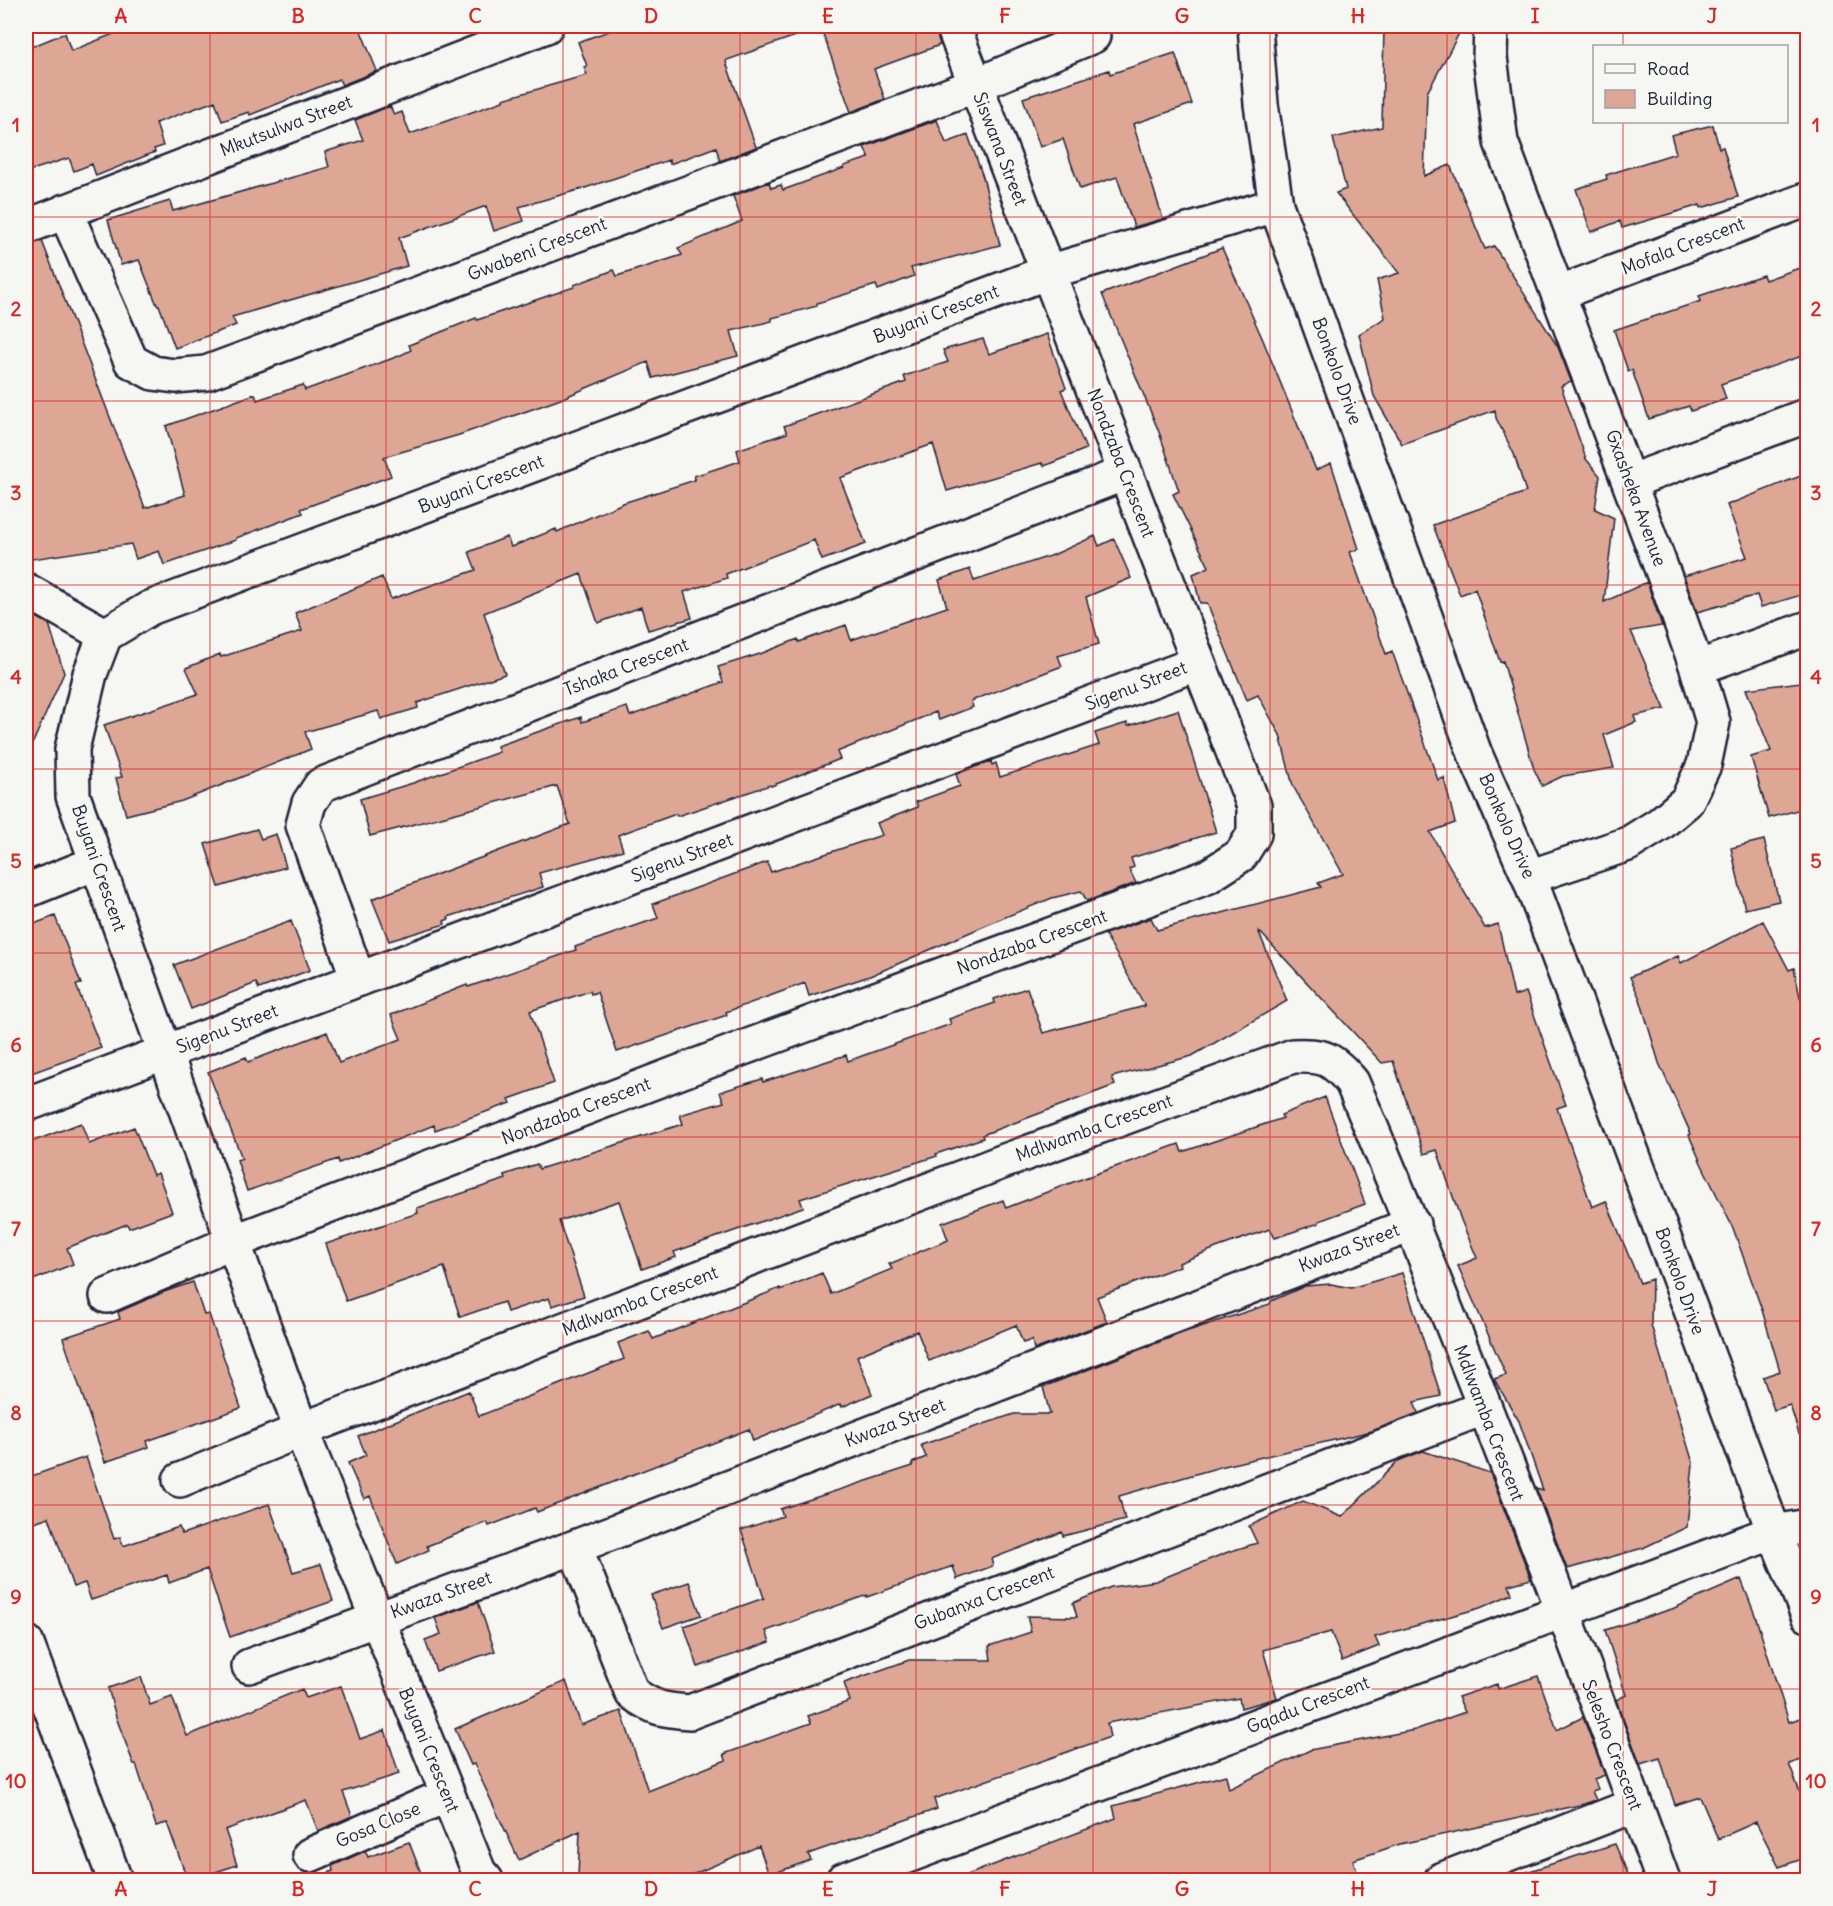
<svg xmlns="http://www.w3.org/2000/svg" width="1833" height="1906" font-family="Delius,sans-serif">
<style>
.building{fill:#dea795;stroke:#22223b;stroke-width:1.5}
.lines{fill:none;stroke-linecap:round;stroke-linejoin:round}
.minor-casing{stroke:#22223b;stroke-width:38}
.secondary-casing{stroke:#22223b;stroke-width:38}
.minor{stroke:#f6f6f2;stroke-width:33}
.secondary{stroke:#f6f6f2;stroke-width:33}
.grid{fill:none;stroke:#d62828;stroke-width:1.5;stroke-opacity:0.55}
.labels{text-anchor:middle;stroke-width:5;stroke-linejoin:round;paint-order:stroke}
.street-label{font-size:18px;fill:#22223b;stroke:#f6f6f2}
.neatline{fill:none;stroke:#d62828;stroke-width:2}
.grid-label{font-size:20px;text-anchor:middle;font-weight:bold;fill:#d62828}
</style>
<rect width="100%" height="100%" fill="#f6f6f2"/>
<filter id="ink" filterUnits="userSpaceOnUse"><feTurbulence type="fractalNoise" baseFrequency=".0167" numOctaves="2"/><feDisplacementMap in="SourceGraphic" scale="12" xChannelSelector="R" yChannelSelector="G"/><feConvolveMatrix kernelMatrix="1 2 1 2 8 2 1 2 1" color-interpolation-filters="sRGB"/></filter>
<g filter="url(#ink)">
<path class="building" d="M133 26H359L377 71 342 85 339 79 250 115 249 112 222 121 215 101 156 123 163 146 154 149 155 152 96 176 92 164 74 171 69 158 26 172V49L65 33 71 51Z
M623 26H809L810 31 727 60 726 62 756 147 720 161 716 147 670 164 669 160 585 188 519 207 524 221 494 231 486 206 399 238 407 266 232 317 236 325 175 348 159 305H157L139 260 121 265 108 220 170 201 173 211 329 167 325 152 363 140 355 120 390 106 394 115 402 112 410 134 503 101V99L587 75 584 67 587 66 578 42Z
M848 26H935L940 45 874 69 885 99 851 112 823 34Z
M1384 26H1463L1427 93 1424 176 1450 165 1485 249 1494 246 1558 347 1571 381 1561 386 1586 459 1600 476 1595 509 1614 518 1604 602 1647 582 1662 626 1631 631 1665 709 1634 716 1636 722 1604 735 1614 768 1563 776 1542 786 1534 769 1503 661 1500 662 1475 589 1460 595 1433 525 1526 492 1514 454 1496 418 1495 410 1402 444 1374 396 1359 334 1385 318 1377 280 1399 273 1336 193 1346 189 1333 138 1382 127Z
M1175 53 1192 104 1133 124 1163 219 1134 227 1117 177 1080 189 1063 139 1040 147 1023 98 1109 70 1110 74Z
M937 120 946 143 968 135 983 177 1000 245 911 268 914 276 878 290 876 285 817 303V306L772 318V321L731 331 738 356 653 378 648 362 558 400 459 435 384 457 391 476 301 509 303 513 236 538V540L164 565 159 551 136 559 131 544 26 560V245L42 241 145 508 185 495 166 426 255 394 257 400 303 385 305 390 399 356 411 350 409 345 476 318 477 320 574 287V285L614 270 617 276 682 255 678 248 742 221 733 196 769 182 771 188 781 185 783 190 844 168V166L869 158 864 147Z
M1713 125 1719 148 1723 147 1738 197 1701 208 1700 205 1622 228 1620 221 1591 232 1576 189 1607 179 1606 175 1676 153 1671 135Z
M1222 248 1263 340 1316 470 1331 463 1359 549 1350 552 1386 654 1392 651 1438 780 1444 778 1455 823 1430 832 1485 928 1498 924 1514 996 1526 992 1566 1105 1557 1108 1592 1207 1606 1201 1640 1283 1652 1279 1651 1325 1693 1463 1687 1527 1643 1548 1567 1569 1536 1488 1543 1490 1519 1421 1494 1379 1506 1375 1458 1266 1477 1258 1461 1220 1437 1150 1424 1154 1393 1061 1382 1063 1258 930 1287 1001 1192 1056 1112 1077 1115 1085 982 1135 983 1138 936 1154 937 1156 800 1199 803 1207 674 1252 676 1257 642 1269 619 1201 559 1221 584 1296 552 1306 549 1298 507 1312 504 1302 460 1317 444 1267 346 1301 326 1244 418 1213 417 1208 506 1179 504 1175 537 1164 539 1169 683 1124 680 1115 724 1102 720 1092 762 1079 763 1082 846 1055 848 1061 951 1024 949 1019 995 1003 994 999 1027 988 1043 1033 1145 1006 1105 934 1151 918 1157 930 1321 887 1318 883 1343 874 1293 786 1280 735 1258 695 1247 700 1207 603H1200L1193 574 1209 567 1173 494 1179 491 1159 432 1102 294Z
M1808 265V354L1721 384 1726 399 1691 411 1689 406 1649 419 1632 370 1628 371 1614 330 1701 301 1699 296 1763 275 1765 280Z
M1047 334 1066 388 1061 390 1086 449 1044 466 1042 463 947 491 933 444 840 478 866 544 822 560 814 540 726 574 727 578 684 592 692 618 648 630 641 607 598 623 581 574 484 613 505 674 417 703 418 708 381 719 378 711 305 732 311 749 182 801 126 815 116 778 122 777 104 725 198 694 186 668 220 654 221 657 302 631 295 613 382 577 391 599 476 570 469 552 507 537 511 547 556 529 557 532 623 503 695 480 694 476 740 461 737 450 787 433 784 426 906 382 904 376 948 362 943 350 983 339 989 354Z
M1808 473V593L1761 607 1757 595 1697 612 1684 576 1747 557 1727 505Z
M1095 536 1099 546 1114 539 1131 578 1086 597 1099 644 1058 656 1062 666 971 701 973 707 939 720 936 712 837 752 840 759 771 786 770 785 677 816 676 814 618 835 623 850 539 873 543 887 448 917 449 919 444 921 445 924 389 941 372 899 570 824 557 786 370 836 360 799 413 783 499 752 497 746 581 717 582 722 627 707 630 716 723 682 718 667 760 654 798 639 799 642 846 625 851 640 947 607 939 580 970 569 974 581 1053 555Z
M26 611 49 624 64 673 26 758Z
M1801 682 1803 693 1808 691V807L1769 818 1751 757 1771 751 1746 689Z
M1178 710 1216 832 1131 858 1134 867 1129 869 1136 883 1087 901 1081 891 1052 898 998 920 870 976 809 996 805 983 726 1012 727 1015 617 1052 597 992 591 994 590 991 530 1011 554 1083 509 1099 511 1103 435 1130 434 1125 339 1163 338 1159 247 1191 237 1160 242 1158 208 1072 246 1057 248 1062 327 1032 339 1063 401 1039 391 1015 467 985 468 987 576 950 575 947 658 918 653 904 767 862 771 872 882 835 877 823 918 807 916 802 960 786 956 774 991 761 992 765 996 763 1000 777 1099 745 1095 733 1127 723 1128 726Z
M257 829 261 839 276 834 286 867 219 887 205 844Z
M1764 840 1779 901 1745 909 1731 848Z
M55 916 81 984 76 985 101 1048 26 1075V927Z
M291 921 310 970 259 989 256 983 191 1009 174 965Z
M1763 921 1789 970 1794 968 1800 997 1808 1016V1433L1799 1434 1790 1405 1774 1410 1763 1377 1780 1371 1762 1310 1733 1228 1701 1163 1689 1135 1691 1134 1659 1063 1640 999 1630 977 1678 956 1681 963Z
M1325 1097 1365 1204 1319 1221V1223L1275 1238 1270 1229 1216 1248 1179 1263 1180 1266 1097 1297 1107 1322 1034 1350 1032 1340 1023 1343 1016 1325 929 1361 917 1331 857 1356 872 1394 842 1407 841 1404 753 1441 749 1429 537 1512 535 1508 489 1526 487 1522 427 1546 429 1550 397 1564 370 1496 364 1499 348 1463 366 1455 358 1436 469 1391 479 1416 624 1359 618 1343 649 1331 653 1339 780 1288V1290L822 1273 831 1294 892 1269 889 1264 948 1240 942 1223 1003 1200 1006 1208 1065 1185 1179 1144 1182 1152 1283 1118 1281 1115Z
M81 1123 89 1144 134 1127 153 1175 158 1173 172 1212 129 1228 127 1224 67 1248 73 1264 26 1283V1144Z
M1402 1273 1441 1396 1414 1402 1418 1413 1372 1431 1220 1467 1119 1496 1125 1520 1063 1536 1062 1532 991 1559 993 1566 957 1579 953 1566 867 1597V1595L766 1631 770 1642 698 1667 684 1626 764 1598 741 1530 783 1516 780 1509 913 1466 912 1463 926 1457 921 1445 1014 1414H1050L1043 1387 1185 1332 1270 1304 1271 1301 1305 1286 1331 1284 1351 1288Z
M193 1282 204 1315 209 1314 241 1408 147 1441 149 1447 105 1462 63 1338 120 1319 118 1312 164 1292Z
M1423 1451 1490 1473 1531 1579 1509 1585 1512 1594 1480 1608 1375 1637 1379 1646 1342 1661 1331 1632 1263 1650 1277 1698 1241 1708 1239 1698 1107 1723 1110 1737 934 1799 937 1809 808 1854 811 1860 769 1875 759 1846 678 1881H592V1878L578 1877 580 1831 519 1860 474 1764 471 1765 455 1729 566 1681 581 1725 621 1711 648 1791 726 1760 724 1754 811 1723 808 1716 850 1701 844 1683 909 1660H991L989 1646 1031 1632 1027 1616 1077 1617 1073 1603 1111 1587 1156 1581 1228 1552 1257 1543 1249 1526 1303 1501 1342 1517 1398 1461Z
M86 1457 114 1539 120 1537 123 1546 179 1527 182 1534 269 1504 293 1572 321 1564 333 1601 230 1637 207 1569 169 1583 167 1575 91 1600 85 1583 73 1587 49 1517 34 1522 26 1497V1478Z
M1741 1579 1755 1615 1789 1722 1808 1715V1758L1789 1764 1808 1813V1857L1779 1867 1756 1822 1718 1839 1700 1797 1675 1805 1660 1758 1640 1764 1616 1700 1626 1695 1605 1630 1672 1609Z
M689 1582 701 1615 663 1628 651 1595Z
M478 1602 495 1651 436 1671 425 1640 441 1634 435 1618Z
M1538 1676 1557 1730 1583 1717 1605 1775 1594 1779 1598 1789 1592 1791 1596 1800 1584 1804 1400 1844 1353 1860 1360 1881H962V1877L1116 1818 1113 1806 1226 1775 1229 1789 1310 1750 1415 1730 1465 1712 1458 1697 1497 1684 1498 1689Z
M141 1677 150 1705 172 1697 187 1736 302 1689 306 1698 341 1686 360 1739 385 1730 399 1774 343 1792 352 1816 318 1831 306 1800 225 1830 237 1865 188 1881 167 1823 156 1826 136 1764 134 1765 116 1717 108 1688Z
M409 1842 424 1881H315V1878L333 1871 332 1866 365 1851 368 1857Z
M1615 1844 1631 1881H1524L1523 1873Z"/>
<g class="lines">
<defs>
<path id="minor" d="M1255 26 1261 104 1276 205 1475 754 1529 877 1774 1532 1808 1615
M1491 26 1490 57 1501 142 1668 586 1697 668 1713 722 1704 765 1687 801 1660 824 1628 844 1529 877
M65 211 131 361 153 373 175 376 206 373 976 85 1093 36
M26 227 546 26
M1559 293 1808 199
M1629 482 1808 415
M26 590 105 635
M1697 668 1808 628
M26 891 96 863
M358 979 303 825 309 803 321 785 1125 473
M33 1102 1198 663
M107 1296 233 1242 743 1048 1207 877 1241 855 1254 834V806L953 26
M180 1480 301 1430 1002 1162 1293 1056C1324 1055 1332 1058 1352 1082 1464 1345 1565 1612 1663 1880
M575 1547 632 1693C654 1709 663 1710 690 1712L1483 1408
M249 1666 575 1547 1413 1224
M310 1855 447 1795
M486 1880 479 1872 301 1430 73 796 72 749 90 674 105 635 150 608 1048 272 1276 205
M843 1880 1774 1532 1808 1526
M1441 1880 1635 1805"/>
<path id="secondary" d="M26 1642 115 1880"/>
</defs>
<use href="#minor" class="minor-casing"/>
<use href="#secondary" class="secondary-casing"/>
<use href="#minor" class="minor"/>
<use href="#secondary" class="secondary"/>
</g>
</g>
<path class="grid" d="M210 26V1880M386 26V1880M563 26V1880M740 26V1880M916 26V1880M1093 26V1880M1270 26V1880M1447 26V1880M1623 26V46M1623 122V1880M26 217H1808M26 401H1808M26 585H1808M26 769H1808M26 953H1808M26 1137H1808M26 1321H1808M26 1505H1808M26 1689H1808"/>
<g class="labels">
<g class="street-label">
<text transform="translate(286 126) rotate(-21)" y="6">Mkutsulwa Street</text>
<text transform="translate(1000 149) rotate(69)" y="6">Siswana Street</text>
<text transform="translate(1683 246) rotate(-21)" y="6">Mofala Crescent</text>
<text transform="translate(537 249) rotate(-21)" y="6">Gwabeni Crescent</text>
<text transform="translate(936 314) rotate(-21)" y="6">Buyani Crescent</text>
<text transform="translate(1337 371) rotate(70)" y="6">Bonkolo Drive</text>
<text transform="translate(1121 463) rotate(69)" y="6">Nondzaba Crescent</text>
<text transform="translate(481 484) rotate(-21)" y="6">Buyani Crescent</text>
<text transform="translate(1636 498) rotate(70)" y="6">Gxasheka Avenue</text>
<text transform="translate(626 667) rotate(-21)" y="6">Tshaka Crescent</text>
<text transform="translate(1136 686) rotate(-21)" y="6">Sigenu Street</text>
<text transform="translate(1507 826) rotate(66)" y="6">Bonkolo Drive</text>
<text transform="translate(682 858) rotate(-21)" y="6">Sigenu Street</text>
<text transform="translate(99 868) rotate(71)" y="6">Buyani Crescent</text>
<text transform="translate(1032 942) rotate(-20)" y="6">Nondzaba Crescent</text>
<text transform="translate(227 1029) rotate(-21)" y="6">Sigenu Street</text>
<text transform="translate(576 1111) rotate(-21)" y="6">Nondzaba Crescent</text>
<text transform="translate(1094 1128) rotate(-20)" y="6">Mdlwamba Crescent</text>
<text transform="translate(1349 1248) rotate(-21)" y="6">Kwaza Street</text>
<text transform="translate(1680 1281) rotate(70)" y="6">Bonkolo Drive</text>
<text transform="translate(640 1301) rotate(-21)" y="6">Mdlwamba Crescent</text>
<text transform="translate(895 1423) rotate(-21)" y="6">Kwaza Street</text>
<text transform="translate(1489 1423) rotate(69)" y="6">Mdlwamba Crescent</text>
<text transform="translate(441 1595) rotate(-20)" y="6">Kwaza Street</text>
<text transform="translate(984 1598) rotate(-21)" y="6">Gubanxa Crescent</text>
<text transform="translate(1308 1705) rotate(-21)" y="6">Gqadu Crescent</text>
<text transform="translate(1612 1745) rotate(69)" y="6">Selesho Crescent</text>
<text transform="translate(429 1750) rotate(68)" y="6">Buyani Crescent</text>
<text transform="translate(378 1825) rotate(-23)" y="6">Gosa Close</text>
</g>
</g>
<rect width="1833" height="1906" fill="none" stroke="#f6f6f2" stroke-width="66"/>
<rect x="1593" y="45" width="195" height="78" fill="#f6f6f2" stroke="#a1a1a9" stroke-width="1.5"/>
<rect x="1605" y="64" width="30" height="9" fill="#f6f6f2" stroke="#a1a1a9" stroke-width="1.5"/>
<text x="1647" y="75" font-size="18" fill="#22223b">Road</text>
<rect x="1605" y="90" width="30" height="18" fill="#dea795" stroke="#a1a1a9" stroke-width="1.5"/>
<text x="1647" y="105" font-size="18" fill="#22223b">Building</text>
<rect x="33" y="33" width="1767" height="1840" class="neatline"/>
<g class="grid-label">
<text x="121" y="23">A</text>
<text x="298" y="23">B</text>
<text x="475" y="23">C</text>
<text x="651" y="23">D</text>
<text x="828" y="23">E</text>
<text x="1005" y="23">F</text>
<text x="1182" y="23">G</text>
<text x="1358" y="23">H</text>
<text x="1535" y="23">I</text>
<text x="1712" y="23">J</text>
<text x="16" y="132">1</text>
<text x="1816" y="132">1</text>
<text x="16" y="316">2</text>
<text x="1816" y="316">2</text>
<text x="16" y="500">3</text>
<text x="1816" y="500">3</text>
<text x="16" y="684">4</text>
<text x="1816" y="684">4</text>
<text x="16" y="868">5</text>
<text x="1816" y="868">5</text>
<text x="16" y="1052">6</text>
<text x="1816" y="1052">6</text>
<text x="16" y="1236">7</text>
<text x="1816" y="1236">7</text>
<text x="16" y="1420">8</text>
<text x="1816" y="1420">8</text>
<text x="16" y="1604">9</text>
<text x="1816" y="1604">9</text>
<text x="16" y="1788">10</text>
<text x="1816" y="1788">10</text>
<text x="121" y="1896">A</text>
<text x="298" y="1896">B</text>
<text x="475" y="1896">C</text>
<text x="651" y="1896">D</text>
<text x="828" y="1896">E</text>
<text x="1005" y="1896">F</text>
<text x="1182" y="1896">G</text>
<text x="1358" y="1896">H</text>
<text x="1535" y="1896">I</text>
<text x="1712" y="1896">J</text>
</g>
</svg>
